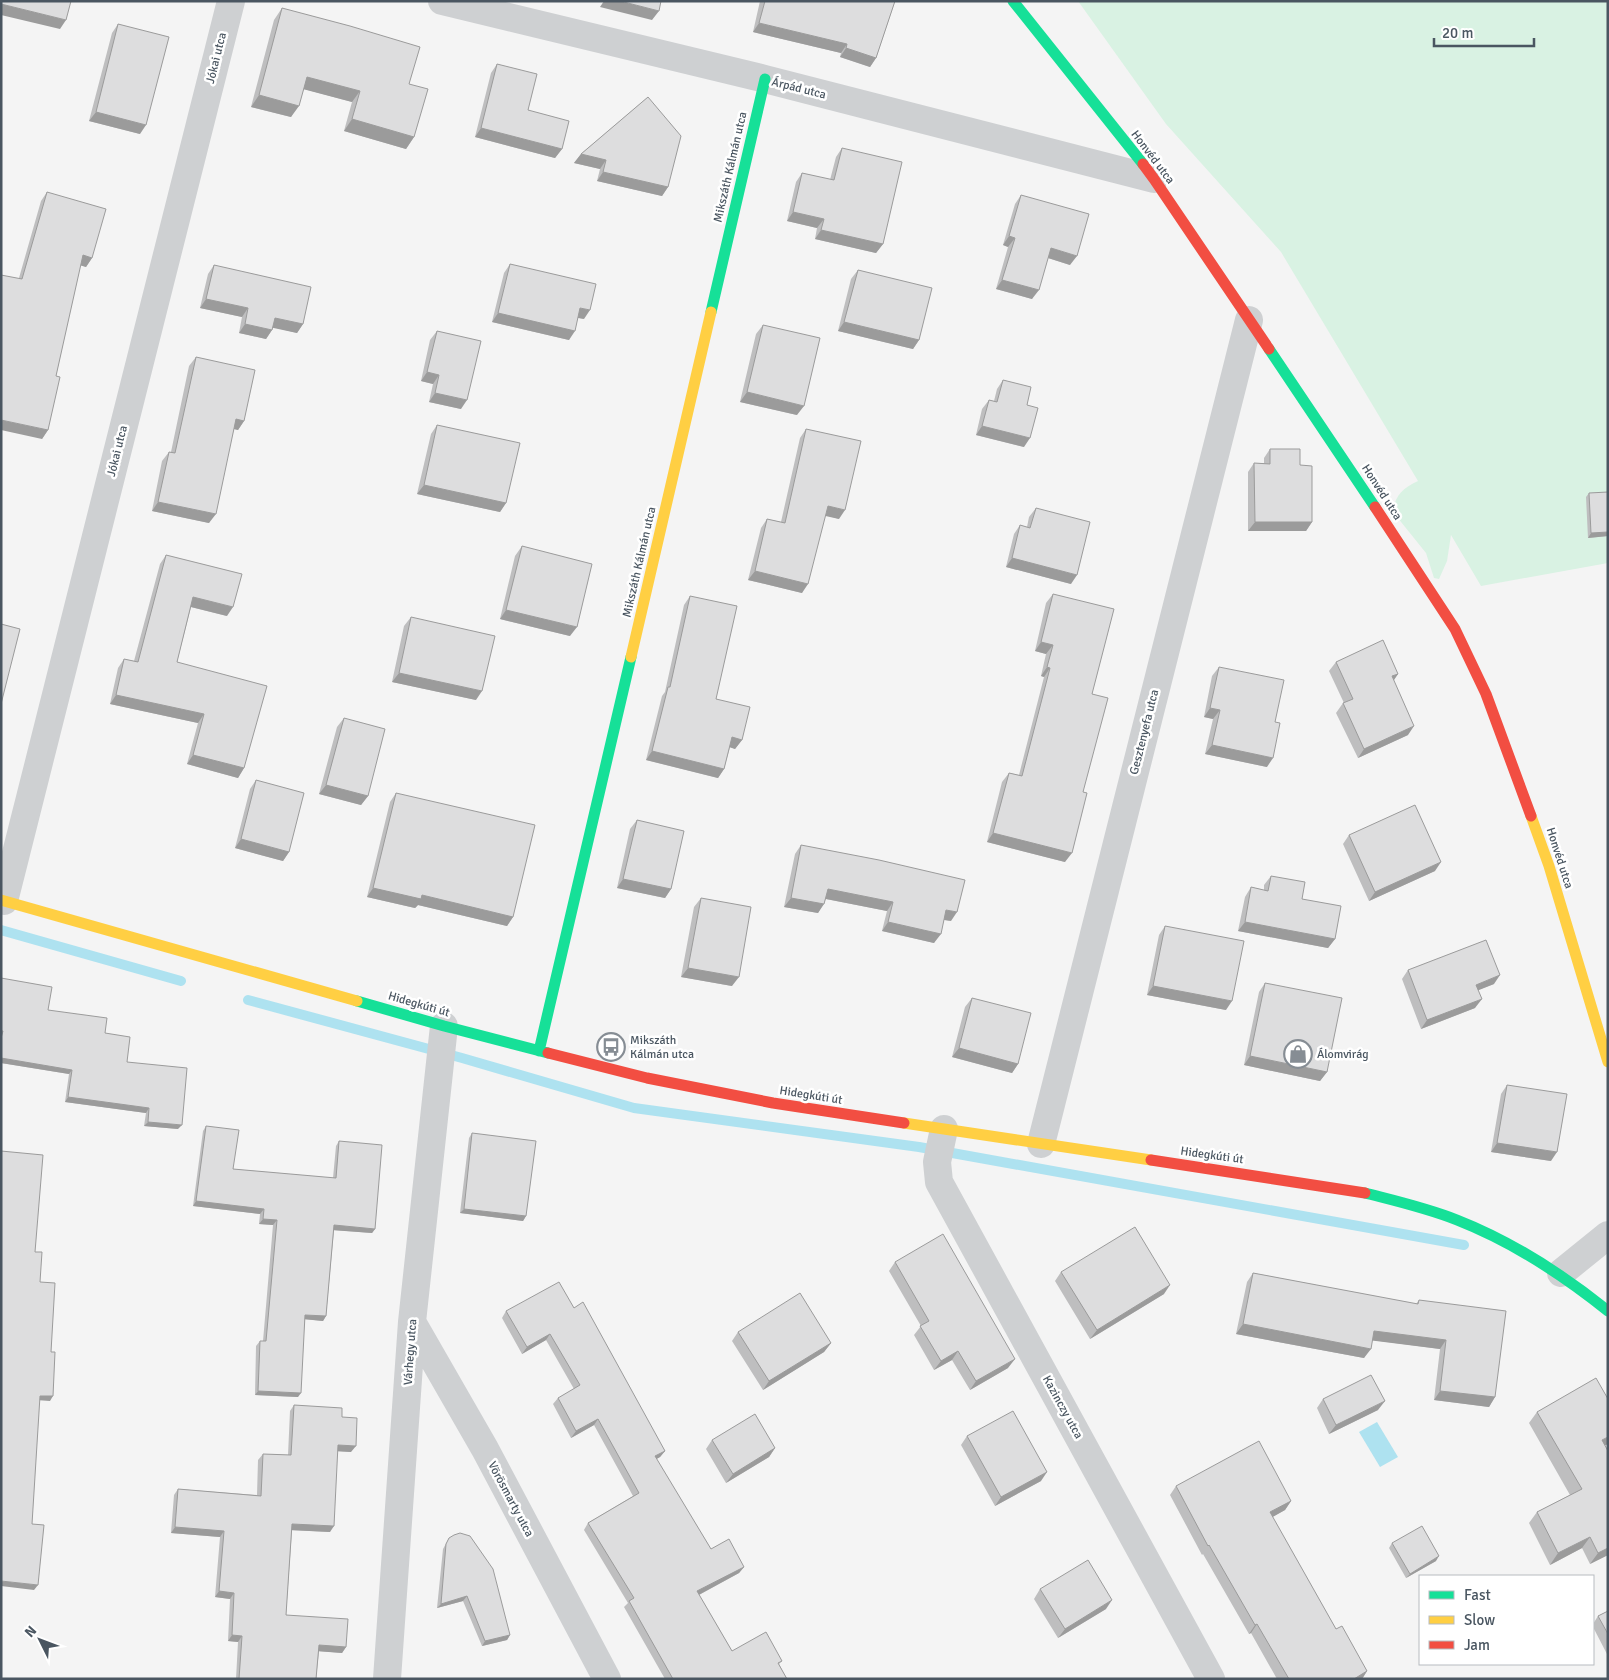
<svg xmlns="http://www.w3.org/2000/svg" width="1609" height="1680" font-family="Signika,sans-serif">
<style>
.green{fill:#d9f2e3}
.water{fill:#aee2f0}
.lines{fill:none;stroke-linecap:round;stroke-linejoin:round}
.stream{stroke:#aee2f0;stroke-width:10}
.street{stroke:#ced0d2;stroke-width:28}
.fast{stroke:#16e098;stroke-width:11}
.slow{stroke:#ffcf43;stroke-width:11}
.jam{stroke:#f24e42;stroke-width:11}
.wall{fill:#bebebf}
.shaded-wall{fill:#9b9b9b}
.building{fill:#ddddde;stroke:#9b9b9b}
.labels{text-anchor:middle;stroke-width:5;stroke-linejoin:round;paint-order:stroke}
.street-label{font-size:12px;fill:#4a5661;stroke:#fff}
.poi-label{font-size:12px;fill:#4a5661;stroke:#fff;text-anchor:start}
</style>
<rect width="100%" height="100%" fill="#f4f4f4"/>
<path class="green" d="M1078 1H1608V563L1481 586 1451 535 1447 561 1439 579 1434 578 1426 553 1393 512C1395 495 1403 488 1418 481L1281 252 1166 124Z"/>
<path class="water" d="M1377 1422 1398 1457 1380 1467 1359 1432Z"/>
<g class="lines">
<path class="stream" d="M1 930 181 981
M248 1000 462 1058 634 1108 919 1147 1464 1245"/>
<path class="street" d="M442 1 765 79 1154 179
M4 901 231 1
M944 1129 937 1162 939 1182 1211 1679
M1041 1144 1249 320
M1561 1273 1608 1235
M412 1322 485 1449 607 1679
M387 1679 412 1322 444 1026"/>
<path class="fast" d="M1013 1 1143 164
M711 312 765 79
M1269 349 1375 507
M357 1001 444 1026 548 1053
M539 1051 631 657
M1365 1193C1396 1201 1427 1208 1457 1220 1513 1242 1562 1274 1608 1311"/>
<path class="slow" d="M631 657 711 312
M1531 816 1549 866 1608 1062
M1 900 357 1001
M904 1123 1151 1160"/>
<path class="jam" d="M1143 164 1154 179 1269 349
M1375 507 1455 629 1486 694 1531 816
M548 1053 647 1078 773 1103 904 1123
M1151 1160 1365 1193"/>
</g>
<path class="wall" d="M760 1H895L876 58 870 67 840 57 841 53 753 32Z
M282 8 409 84 414 137 406 149 344 131 352 102 304 89 291 117 251 107 274 20Z
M118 24 140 134 89 121 112 33Z
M497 64 528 110 562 149 555 158 475 137 491 73Z
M648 97 668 187 662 196 597 181 600 169 574 163 581 154Z
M842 148 883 244 876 253 815 239 817 228 787 221 796 182 802 173 830 180 836 157Z
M47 192 92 258 86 267 80 265 56 376 48 430 42 439 19 278 41 201Z
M1021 195 1070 265 1048 258 1032 299 996 289 1008 247 1003 245 1015 204Z
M510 264 584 319 578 318 569 340 492 322 504 273Z
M214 265 303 324 297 333 273 327 272 330 266 339 239 333 242 317 200 308 208 274Z
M858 270 919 340 913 349 838 331 851 279Z
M763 325 797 415 740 402 756 334Z
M437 331 461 409 429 402 433 384 421 381 430 340Z
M196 357 244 421 238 430 234 429 209 523 152 511 162 461 169 452H171L189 366Z
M1003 380 1027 405 1024 447 976 435 982 409 989 400 994 401 997 389Z
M437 425 506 503 500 512 417 494 431 434Z
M806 429 839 519 825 515 802 593 748 580 761 528 767 519 781 522 800 438Z
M1270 449 1312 522 1306 531H1248V472L1254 463H1264V458Z
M1589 493 1608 536 1588 538 1586 497Z
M1036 508 1071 584 1006 567 1014 534 1020 525 1027 527 1029 517Z
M522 546 570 636 500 619 515 556Z
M166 555 227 616 191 607 177 662 244 768 238 778 187 764 198 723 110 704 118 668 124 659 134 661 160 564Z
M1053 594 1092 694 1065 862 987 842 1002 782 1009 773 1019 775 1044 677 1041 676 1046 654 1035 651 1046 603Z
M690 596 716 699 742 740 735 749 730 747 724 769 718 778 646 760 662 696 665 692 684 605Z
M411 617 476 700 392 682 404 626Z
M1336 662 1398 674 1393 680 1408 735 1358 758 1336 713 1343 703H1344L1329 671Z
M1219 667 1267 767 1205 754 1213 719 1204 717 1212 676Z
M344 718 368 796 361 805 319 794 337 727Z
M256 780 289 852 283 861 235 848 250 789Z
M396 793 513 917 507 926 418 905 415 908 367 897 390 802Z
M637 820 671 889 665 898 617 888 630 829Z
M1349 835 1435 871 1369 901 1343 844Z
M801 845 951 921 944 920 934 943 882 931 887 911 826 899 818 913 784 907 795 854Z
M1271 876 1302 899 1335 939 1328 948 1238 931 1245 897 1251 887 1264 890V885Z
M701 898 732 986 681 977 694 907Z
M1165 926 1226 1010 1147 995 1159 935Z
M1408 970 1494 984 1478 990 1475 1008 1421 1029 1402 979Z
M1 978 48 1010 105 1033 178 1129 144 1126 146 1113 65 1102 69 1074 1 1063Z
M1265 983 1327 1072 1320 1081 1244 1065 1259 992Z
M972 998 1018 1064 1012 1073 952 1057 965 1007Z
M1507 1085 1551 1161 1491 1152 1501 1094Z
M206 1126 233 1169 333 1178 336 1146 339 1141 375 1229 372 1233 334 1230 326 1316 323 1321 305 1319 298 1397 255 1395 256 1346 260 1341H263L273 1225 259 1224 260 1214 193 1206 203 1131Z
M472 1133 526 1216 523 1221 460 1213 469 1138Z
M895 1262 1008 1368 970 1390 952 1360 934 1370 914 1335 921 1326 889 1271Z
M1061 1272 1164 1294 1090 1339 1055 1281Z
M1253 1273 1416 1304 1419 1300 1495 1397 1489 1407 1434 1400 1440 1349 1372 1340 1364 1358 1236 1334 1247 1282Z
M574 1308 665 1451 660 1457 656 1459 711 1549 744 1567 739 1573 699 1595 732 1651 782 1661 779 1664 787 1679H665L624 1607 628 1603 584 1530 588 1523 633 1496 594 1425 571 1438 553 1404 558 1398 574 1389 546 1340 522 1354 502 1318 506 1311Z
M738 1332 831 1343 824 1352 763 1390 732 1341Z
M1323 1399 1378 1410 1329 1434 1317 1408Z
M294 1405 342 1417 351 1452 337 1451 330 1532 292 1530 286 1615 346 1647 342 1653 319 1651 316 1679H236L238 1642 228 1641 230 1599 215 1597 220 1537 171 1533 174 1495 178 1489 257 1495 258 1460 263 1454 288 1455 290 1411Z
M1537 1412 1605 1445 1608 1555 1590 1564 1582 1548 1550 1565 1529 1523 1537 1512 1570 1495 1529 1423Z
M967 1436 1041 1481 995 1506 961 1445Z
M712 1440 775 1448 769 1457 726 1483 706 1449Z
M1176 1486 1291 1501 1285 1510 1272 1517 1336 1629 1367 1671 1362 1679H1277L1251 1633 1249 1634 1203 1554 1202 1555 1170 1495Z
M449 1538 510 1635 507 1640 482 1646 463 1601 437 1608 443 1549Z
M1392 1543 1436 1561 1406 1578 1389 1548Z
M1040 1589 1106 1609 1058 1638 1034 1599Z
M1608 1611V1656L1593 1627V1624L1598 1616Z"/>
<path class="shaded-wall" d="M604 1H620L659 11 652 20 600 7Z
M1 4 66 20 60 29 1 15Z
M759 23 847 44 841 53 753 32Z
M846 48 876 58 870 67 840 57Z
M307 77 360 91 352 102 299 88Z
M259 95 299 106 291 117 251 107Z
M96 112 146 125 140 134 89 121Z
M352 119 414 137 406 149 344 131Z
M481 128 562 149 555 158 475 137Z
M581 154 606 160 600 169 574 163Z
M603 172 668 187 662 196 597 181Z
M793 212 824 219 817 228 787 221Z
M821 230 883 244 876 253 815 239Z
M1009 236 1015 238 1008 247 1003 245Z
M1051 248 1077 256 1070 265 1045 257Z
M83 255 92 258 86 267 76 264Z
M1002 280 1039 290 1032 299 996 289Z
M206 299 248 308 242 317 200 308Z
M580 308 590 310 584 319 574 317Z
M498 313 575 331 569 340 492 322Z
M275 318 303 324 297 333 269 327Z
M844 322 919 340 913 349 838 331Z
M245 324 272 330 266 339 239 333Z
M427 372 439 375 433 384 421 381Z
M747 392 804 406 797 415 740 402Z
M435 393 467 400 461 409 429 402Z
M236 419 244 421 238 430 230 428Z
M1 420 48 430 42 439 1 430Z
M982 426 1030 438 1024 447 976 435Z
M424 485 506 503 500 512 417 494Z
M158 502 216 514 209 523 152 511Z
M828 506 845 510 839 519 821 515Z
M1255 522H1312L1306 531H1248Z
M1608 532V536L1588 538 1591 533Z
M1012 558 1077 575 1071 584 1006 567Z
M755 571 808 584 802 593 748 580Z
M193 597 233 607 227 616 187 606Z
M506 610 577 627 570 636 500 619Z
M1041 642 1053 645 1046 654 1035 651Z
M1047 667 1050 668 1044 677 1041 676Z
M399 673 482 691 476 700 392 682Z
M1398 674 1392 683V676Z
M116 695 204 714 198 723 110 704Z
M1210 708 1220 710 1213 719 1204 717Z
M1414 726 1408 735 1358 758 1364 749Z
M732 737 742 740 735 749 726 746Z
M1212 745 1273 758 1267 767 1205 754Z
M652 751 724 769 718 778 646 760Z
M193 755 244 768 238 778 187 764Z
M326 785 368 796 361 805 319 794Z
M993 833 1072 853 1065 862 987 842Z
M241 839 289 852 283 861 235 848Z
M1441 862 1435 871 1369 901 1375 892Z
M623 879 671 889 665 898 617 888Z
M373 888 422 895 513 917 507 926 418 905 415 908 367 897Z
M828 889 893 902 887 911 821 898Z
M791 898 824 904 818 913 784 907Z
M946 910 957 912 951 921 939 919Z
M888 922 941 934 934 943 882 931Z
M1245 922 1335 939 1328 948 1238 931Z
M688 968 739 977 732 986 681 977Z
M1500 975 1494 984 1469 994 1476 985Z
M1153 986 1232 1001 1226 1010 1147 995Z
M1482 999 1475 1008 1421 1029 1427 1020Z
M959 1048 1018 1064 1012 1073 952 1057Z
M1250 1056 1327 1072 1320 1081 1244 1065Z
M1 1058 72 1070 69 1074 1 1063Z
M68 1097 149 1108 146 1113 65 1102Z
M148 1122 182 1125 178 1129 144 1126Z
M1497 1143 1557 1152 1551 1161 1491 1152Z
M196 1201 264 1209 260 1214 193 1206Z
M464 1209 526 1216 523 1221 460 1213Z
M263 1219 277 1220 273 1225 259 1224Z
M334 1225 375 1229 372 1233 331 1230Z
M1170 1285 1164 1294 1090 1339 1097 1330Z
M305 1315 326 1316 323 1321 302 1319Z
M1243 1324 1371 1349 1364 1358 1236 1334Z
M1374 1331 1446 1340 1440 1349 1368 1340Z
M550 1334 546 1340 522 1354 527 1347Z
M831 1343 824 1352 763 1390 769 1381Z
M958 1351 952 1360 934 1370 941 1361Z
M1015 1359 1008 1368 970 1390 976 1381Z
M258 1391 301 1393 298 1397 255 1395Z
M1440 1391 1495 1397 1489 1407 1434 1400Z
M40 1396H53L50 1401 36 1400Z
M1385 1401 1378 1410 1329 1434 1336 1425Z
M598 1419 594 1425 571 1438 576 1431Z
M1608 1437V1444L1594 1451 1602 1440Z
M338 1445 356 1446 351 1452 333 1451Z
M775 1448 769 1457 726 1483 733 1474Z
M665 1451 660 1457 650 1463 655 1456Z
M1047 1472 1041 1481 995 1506 1001 1497Z
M1291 1501 1285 1510 1264 1522 1270 1512Z
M292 1524 334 1526 330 1532 288 1530Z
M175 1527 224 1531 220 1537 171 1533Z
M1590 1537 1582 1548 1550 1565 1558 1553Z
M1608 1548V1555L1590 1564 1598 1553Z
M1439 1556 1436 1561 1406 1578 1410 1574Z
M744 1567 739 1573 693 1598 697 1591Z
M1 1581 38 1585 34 1590 1 1586Z
M219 1591 234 1593 230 1599 215 1597Z
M467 1596 463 1601 437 1608 441 1604Z
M1112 1600 1106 1609 1058 1638 1065 1629Z
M1257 1624 1251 1633 1249 1634 1255 1625Z
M232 1635 242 1636 238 1642 228 1641Z
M510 1635 507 1640 482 1646 485 1641Z
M319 1645 346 1647 342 1653 315 1651Z
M1367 1671 1362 1679H1354Z"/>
<path class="building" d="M1 1H71L66 20 1 4Z
M620 1H661L659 11Z
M765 1H895L876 58 846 48 847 44 759 23Z
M282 8 350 26 420 47 409 84 428 89 414 137 352 119 360 91 307 77 299 106 259 95Z
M118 24 169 37 146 125 96 112Z
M497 64 537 74 528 110 569 121 562 149 481 128Z
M648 97 681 136 668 187 603 172 606 160 581 154Z
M842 148 902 162 883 244 821 230 824 219 793 212 802 173 834 180Z
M47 192 106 209 92 258 83 255 56 376 60 377 48 430 1 420V275L22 279Z
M1021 195 1089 214 1077 256 1051 248 1039 290 1002 280 1015 238 1009 236Z
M510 264 596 284 590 310 580 308 575 331 498 313Z
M214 265 311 287 303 324 275 318 272 330 245 324 248 308 206 299Z
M858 270 932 288 919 340 844 322Z
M763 325 820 338 804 406 747 392Z
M437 331 481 341 467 400 435 393 439 375 427 372Z
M196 357 255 370 244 421 236 419 216 514 158 502 169 452 175 453Z
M1003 380 1031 387 1027 405 1038 408 1030 438 982 426 989 400 997 402Z
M437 425 520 443 506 503 424 485Z
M806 429 861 441 845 510 828 506 808 584 755 571 767 519 785 523Z
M1270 449H1300V465L1312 466V522H1255L1254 463 1270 464Z
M1608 492V532L1591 533 1589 493Z
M1036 508 1090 522 1077 575 1012 558 1020 525 1030 528Z
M522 546 592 564 577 627 506 610Z
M166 555 242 574 233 607 193 597 177 662 267 686 244 768 193 755 204 714 116 695 124 659 138 662Z
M1053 594 1114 609 1092 694 1108 698 1083 792 1087 793 1072 853 993 833 1009 773 1022 776 1050 668 1047 667 1053 645 1041 642Z
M690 596 737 606 716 699 750 707 742 740 732 737 724 769 652 751 668 687H670Z
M411 617 495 636 482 691 399 673Z
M1 624 20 629 1 704Z
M1383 640 1398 674 1392 676 1414 726 1364 749 1343 703 1353 699 1336 662Z
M1219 667 1284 680 1275 722 1280 723 1273 758 1212 745 1220 710 1210 708Z
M344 718 385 729 368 796 326 785Z
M256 780 304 793 289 852 241 839Z
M396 793 535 825 513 917 422 895 421 899 373 888Z
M1415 805 1441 862 1375 892 1349 835Z
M637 820 684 831 671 889 623 879Z
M801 845 879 860 965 880 957 912 946 910 941 934 888 922 893 902 828 889 824 904 791 898Z
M1271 876 1305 882 1302 899 1341 906 1335 939 1245 922 1251 887 1268 891Z
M701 898 751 907 739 977 688 968Z
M1165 926 1244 941 1232 1001 1153 986Z
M1486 940 1500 975 1476 985 1482 999 1427 1020 1408 970Z
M1 978 52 987 48 1010 107 1018 105 1033 130 1037 127 1062 187 1068 182 1125 148 1122 149 1108 68 1097 72 1070 1 1058V1038L3 1031H1Z
M1265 983 1342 998 1327 1072 1250 1056Z
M972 998 1031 1013 1018 1064 959 1048Z
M1507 1085 1567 1094 1557 1152 1497 1143Z
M206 1126 239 1130 233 1169 336 1178 339 1141 382 1145 375 1229 334 1225 326 1316 305 1315 301 1393 258 1391 260 1341H266L277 1220 263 1219 264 1209 196 1201Z
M472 1133 536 1141 526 1216 464 1209Z
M1 1151 43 1155 35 1252H42L40 1282 55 1283 51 1352H55L53 1396H40L32 1524 44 1525 38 1585 1 1581Z
M1135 1227 1170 1285 1097 1330 1061 1272Z
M943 1234 1015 1359 976 1381 958 1351 941 1361 920 1326 929 1321 895 1262Z
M1253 1273 1418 1304 1419 1300 1506 1311 1495 1397 1440 1391 1446 1340 1374 1331 1371 1349 1243 1324Z
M559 1282 574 1308 583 1302 665 1451 655 1456 711 1549 729 1539 744 1567 697 1591 732 1651 766 1632 782 1661 778 1663 787 1679H673L629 1601 634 1598 588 1523 639 1493 598 1419 576 1431 558 1398 580 1385 550 1334 527 1347 506 1311Z
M800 1293 831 1343 769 1381 738 1332Z
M1371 1375 1385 1401 1336 1425 1323 1399Z
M1596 1378 1608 1399V1437L1602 1440 1608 1451V1548L1598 1553 1590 1537 1558 1553 1537 1512 1582 1489 1537 1412Z
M294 1405 342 1408V1417L357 1418 356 1446 338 1445 334 1526 292 1524 286 1615 348 1619 346 1647 319 1645 316 1679H239L242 1636 232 1635 234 1593 219 1591 224 1531 175 1527 178 1489 261 1496 263 1454 291 1455Z
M1013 1411 1047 1472 1001 1497 967 1436Z
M755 1414 775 1448 733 1474 712 1440Z
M1259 1441 1291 1501 1270 1512 1336 1629 1342 1626 1367 1671 1354 1679H1289L1257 1624 1255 1625 1209 1545 1208 1546 1176 1486Z
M1422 1526 1439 1556 1410 1574 1392 1543Z
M460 1533 470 1536 493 1569 510 1635 485 1641 467 1596 441 1604 446 1544 449 1538 454 1535Z
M1088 1560 1112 1600 1065 1629 1040 1589Z
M1608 1611V1634L1598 1616Z"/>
<defs>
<symbol id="bus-ring" viewBox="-11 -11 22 22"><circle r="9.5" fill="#fff" stroke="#868d94" stroke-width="1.5"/><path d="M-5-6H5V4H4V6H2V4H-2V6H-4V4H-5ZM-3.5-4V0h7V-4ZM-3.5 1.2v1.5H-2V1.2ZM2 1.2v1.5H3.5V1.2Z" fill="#868d94"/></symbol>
<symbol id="shop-ring" viewBox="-11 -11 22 22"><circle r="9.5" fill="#fff" stroke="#868d94" stroke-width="1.5"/><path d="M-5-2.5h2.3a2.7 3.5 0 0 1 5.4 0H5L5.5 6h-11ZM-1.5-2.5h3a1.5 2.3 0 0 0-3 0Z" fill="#868d94"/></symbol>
</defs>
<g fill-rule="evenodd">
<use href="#bus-ring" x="595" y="1031" width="32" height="32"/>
<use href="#shop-ring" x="1282" y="1038" width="32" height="32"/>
</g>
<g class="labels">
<g class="street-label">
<text transform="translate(216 58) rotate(-76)" y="4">Jókai utca</text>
<text transform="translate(799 88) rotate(14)" y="4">Árpád utca</text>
<text transform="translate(1153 157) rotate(53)" y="4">Honvéd utca</text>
<text transform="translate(730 167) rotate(-77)" y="4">Mikszáth Kálmán utca</text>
<text transform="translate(117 451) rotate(-76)" y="4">Jókai utca</text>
<text transform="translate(1382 492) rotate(57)" y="4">Honvéd utca</text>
<text transform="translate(639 562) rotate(-77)" y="4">Mikszáth Kálmán utca</text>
<text transform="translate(1144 732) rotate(-76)" y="4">Gesztenyefa utca</text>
<text transform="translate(1560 858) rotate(72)" y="4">Honvéd utca</text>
<text transform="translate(419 1004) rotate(16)" y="4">Hidegkúti út</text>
<text transform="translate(811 1095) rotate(9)" y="4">Hidegkúti út</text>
<text transform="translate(1212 1155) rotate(8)" y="4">Hidegkúti út</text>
<text transform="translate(410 1352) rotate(-86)" y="4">Várhegy utca</text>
<text transform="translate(1063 1407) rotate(61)" y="4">Kazinczy utca</text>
<text transform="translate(511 1499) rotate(62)" y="4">Vörösmarty utca</text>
</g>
<g class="poi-label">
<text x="630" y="1044">Mikszáth<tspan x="630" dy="14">Kálmán utca</tspan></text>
<text x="1317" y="1058">Álomvirág</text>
</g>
</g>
<rect width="1609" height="1680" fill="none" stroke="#4a5661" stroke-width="5"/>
<rect x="1419" y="1575" width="175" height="90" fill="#ffffff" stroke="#b7bbc0"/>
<rect x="1429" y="1591" width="25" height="8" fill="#16e098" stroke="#b7bbc0"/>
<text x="1464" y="1600" font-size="15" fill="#4a5661">Fast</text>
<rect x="1429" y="1616" width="25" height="8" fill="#ffcf43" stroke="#b7bbc0"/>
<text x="1464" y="1625" font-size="15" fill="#4a5661">Slow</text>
<rect x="1429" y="1641" width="25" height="8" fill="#f24e42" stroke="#b7bbc0"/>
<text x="1464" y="1650" font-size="15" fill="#4a5661">Jam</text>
<g transform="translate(40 1640) rotate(312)" stroke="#ffffff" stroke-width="4" paint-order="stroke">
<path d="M0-4L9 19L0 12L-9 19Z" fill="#4a5661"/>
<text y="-8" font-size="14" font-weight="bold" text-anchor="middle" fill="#4a5661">N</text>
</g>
<path d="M1434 38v8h100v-8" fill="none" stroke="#4a5661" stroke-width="2.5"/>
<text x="1442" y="38" font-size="15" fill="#4a5661" stroke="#ffffff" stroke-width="4" paint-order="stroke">20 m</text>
</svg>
